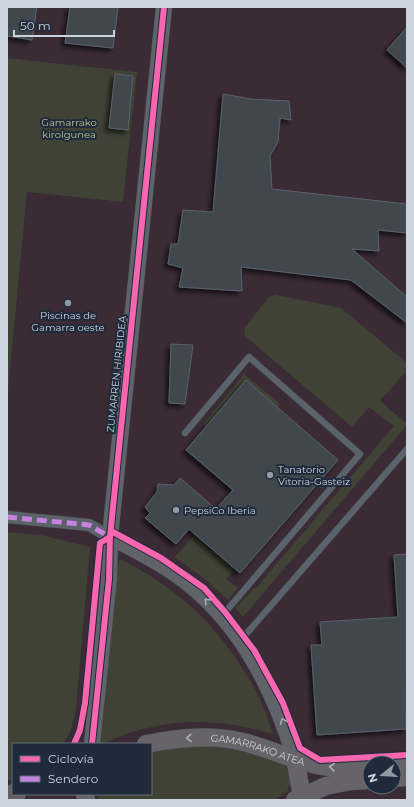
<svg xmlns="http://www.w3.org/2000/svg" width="414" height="807" font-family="Montserrat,sans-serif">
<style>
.industrial{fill:#3a2b35;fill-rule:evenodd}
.green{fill:#3f4235}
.building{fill:#41464e;stroke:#5b6169;filter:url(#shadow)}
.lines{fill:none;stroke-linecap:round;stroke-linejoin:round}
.lane-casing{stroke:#40474e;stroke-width:7}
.street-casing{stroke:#40474e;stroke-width:13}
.secondary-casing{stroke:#40474e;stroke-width:17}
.primary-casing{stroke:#40474e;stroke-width:19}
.highway-casing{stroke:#40474e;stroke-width:22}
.lane{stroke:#5c6269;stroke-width:6}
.street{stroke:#5c6269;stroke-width:12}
.secondary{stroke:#61636a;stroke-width:16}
.primary{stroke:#666369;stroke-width:18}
.highway{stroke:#655f64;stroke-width:21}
.quiet{stroke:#c483df;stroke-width:5;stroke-dasharray:10 5;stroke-linecap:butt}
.cycleway-casing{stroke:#1f2b3b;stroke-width:8}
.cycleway{stroke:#f766af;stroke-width:6}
.oneway{stroke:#a6acb5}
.oneway2{stroke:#adb1ba}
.poi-dot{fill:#9199a2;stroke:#1f2b3b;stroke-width:1.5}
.labels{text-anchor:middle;stroke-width:4;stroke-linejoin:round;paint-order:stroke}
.park-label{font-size:10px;fill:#bfc68f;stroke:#1f2b3b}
.poi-label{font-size:10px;fill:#cbd3dd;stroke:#1f2b3b;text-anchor:start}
.street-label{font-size:10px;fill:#cbd3dd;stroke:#1f2b3b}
</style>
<defs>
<filter id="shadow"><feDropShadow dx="-3.5" dy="3.5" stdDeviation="2" flood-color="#0009"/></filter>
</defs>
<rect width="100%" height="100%" fill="#252c35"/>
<path class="industrial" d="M7 7H407V800H7V781L13 779V794H151V744H63L70 733 41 535 7 532V403L27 192 123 202 137 72 7 58ZM370 763H394V787H370Z"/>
<path class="green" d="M7 58 137 72 123 202 27 192 7 403Z
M276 295 341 308 407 363V370L380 401 407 424V425L243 617 235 608 255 587 256 588 394 426 369 407 352 427 245 336 244 331 246 326 269 297Z
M244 374 280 404 277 407 206 426 203 424Z
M7 532 41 535 90 547 76 709 70 733 63 744H13V779L7 781Z
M195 534 235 569 226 579 238 588 228 600 207 581 175 557Z
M120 559C169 584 204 612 235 657 245 672 254 686 261 702 266 712 269 723 273 734 233 722 190 717 148 728 138 730 128 733 118 737 112 740 106 744 98 744L118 564Z
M202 746 240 750 280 763 286 767 289 771 291 781 289 787 287 792 274 800H99L96 794H151V753L164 749Z"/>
<path class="building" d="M7 7H37L32 40 7 36Z
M70 7H118L113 48 65 43Z
M407 27V68L387 50Z
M115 74 133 76 128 130 109 128Z
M223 94 251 99 289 101 291 120 280 118 278 142 270 156 272 189 407 204V233L378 230 379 251 352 249 407 297V323L351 280 241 267 242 291 179 287 183 268 168 264 171 244H178L183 210 213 212Z
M171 344 193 345 185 404 169 403Z
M246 380 338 460 240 573 189 529 176 544 145 518 150 513 145 507 157 492 158 484 174 485 180 478 216 509 233 490 186 450Z
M407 554 406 729 317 735 311 645H322L320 622 398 617 394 555Z"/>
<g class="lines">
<defs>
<path id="lane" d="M185 433 249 357 360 454 222 616
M241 640 407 449"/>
<path id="street" d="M7 517 89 525 110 537"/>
<path id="secondary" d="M110 537C132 548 154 559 174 573 238 617 273 686 295 758
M92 744 109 579 110 537 113 507 164 7"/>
<g id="primary">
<path id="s1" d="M146 744C178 738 211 734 243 742 272 749 300 764 330 767 344 769 357 767 370 766"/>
<path d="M295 758 302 797"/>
<path d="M394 764 407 763"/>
<path d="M394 778 407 777"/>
<path d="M85 794 86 800"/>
<path d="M295 800 326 786 351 781 370 780"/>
</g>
<path id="highway" d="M7 797 15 794"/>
</defs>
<use href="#lane" class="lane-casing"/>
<use href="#street" class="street-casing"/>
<use href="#secondary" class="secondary-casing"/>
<use href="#primary" class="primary-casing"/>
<use href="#highway" class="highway-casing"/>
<use href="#lane" class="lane"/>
<use href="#street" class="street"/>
<use href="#secondary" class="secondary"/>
<use href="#primary" class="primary"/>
<use href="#highway" class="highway"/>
<path class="quiet" d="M7 517 89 525 110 537"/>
<defs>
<path id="cycleway" d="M111 531 161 558 204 588 225 612 254 650 283 703 300 748 320 760 407 755
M74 744 80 730 85 703 100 543 110 537
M92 744 109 579 110 537 113 507 164 7"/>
</defs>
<use href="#cycleway" class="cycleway-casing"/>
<use href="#cycleway" class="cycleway"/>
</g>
<defs><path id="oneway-chevron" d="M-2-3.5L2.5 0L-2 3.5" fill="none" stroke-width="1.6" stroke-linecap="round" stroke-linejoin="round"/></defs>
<g class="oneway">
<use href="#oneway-chevron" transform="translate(207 601) rotate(-135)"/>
<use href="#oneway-chevron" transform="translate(283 721) rotate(-112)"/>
</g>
<g class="oneway2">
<use href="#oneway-chevron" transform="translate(189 738) rotate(178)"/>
<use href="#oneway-chevron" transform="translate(332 767) rotate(-175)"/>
</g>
<g class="poi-dot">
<circle cx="68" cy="303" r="4"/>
<circle cx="270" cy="475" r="4"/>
<circle cx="176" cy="510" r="4"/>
</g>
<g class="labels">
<g class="park-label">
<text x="69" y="126">Gamarrako<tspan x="69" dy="12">kirolgunea</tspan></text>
</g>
<g class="poi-label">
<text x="68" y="319" text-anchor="middle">Piscinas de<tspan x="68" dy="12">Gamarra oeste</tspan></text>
<text x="278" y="473">Tanatorio<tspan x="278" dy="12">Vitoria-Gasteiz</tspan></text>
<text x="184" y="514">PepsiCo Iberia</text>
</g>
<g class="street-label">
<text transform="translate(116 374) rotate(-84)" y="4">ZUMARREN HIRIBIDEA</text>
<text dy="4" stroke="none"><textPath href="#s1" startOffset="114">GAMARRAKO ATEA</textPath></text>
</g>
</g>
<rect width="414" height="807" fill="none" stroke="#cbd3dd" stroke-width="16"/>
<rect x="12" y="743" width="140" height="52" fill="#1f2b3b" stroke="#646e7c"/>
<rect x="20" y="756" width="20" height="6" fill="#f766af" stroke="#646e7c"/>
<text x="48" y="763" font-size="12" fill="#cbd3dd">Ciclovía</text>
<rect x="20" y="776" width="20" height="6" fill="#c483df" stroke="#646e7c"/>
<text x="48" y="783" font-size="12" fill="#cbd3dd">Sendero</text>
<g transform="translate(382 775) rotate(252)"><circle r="19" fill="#1f2b3b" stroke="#646e7c"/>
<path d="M0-3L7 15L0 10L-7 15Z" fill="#9199a2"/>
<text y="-6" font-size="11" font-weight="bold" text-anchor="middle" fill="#cbd3dd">N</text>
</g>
<path d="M14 30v6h100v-6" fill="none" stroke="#cbd3dd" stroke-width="2"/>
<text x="20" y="30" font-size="12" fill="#cbd3dd" stroke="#1f2b3b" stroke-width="3" paint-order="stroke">50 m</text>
</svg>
